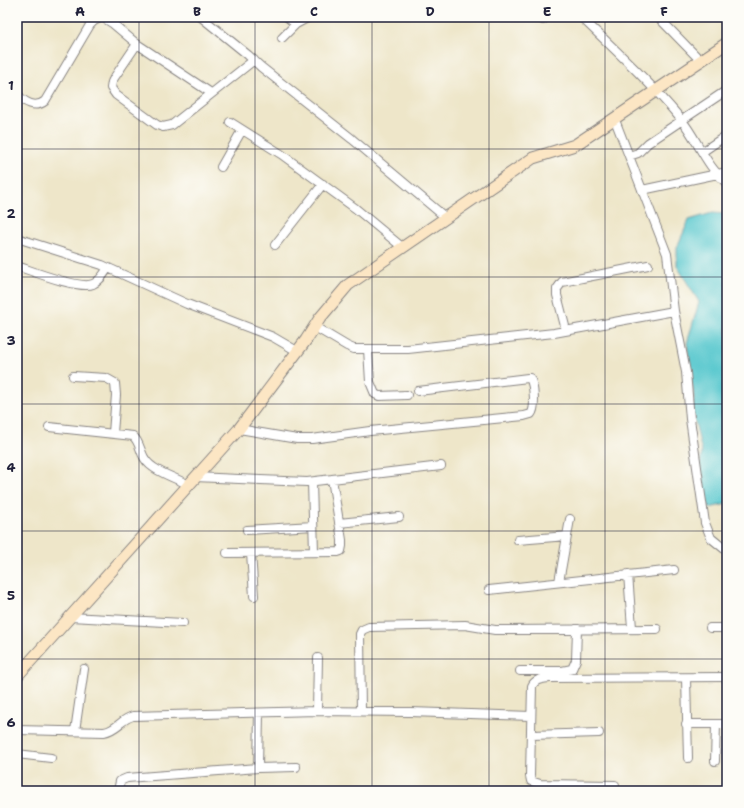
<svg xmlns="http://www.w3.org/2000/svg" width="744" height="808" font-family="'Shantell Sans',sans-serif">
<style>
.water{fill:#5cc9cf;stroke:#3f7685}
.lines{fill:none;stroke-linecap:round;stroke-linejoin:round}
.street-casing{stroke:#888482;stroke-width:10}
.secondary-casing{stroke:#888482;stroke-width:13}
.street{stroke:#fff;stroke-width:8}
.secondary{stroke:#fce6c4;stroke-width:11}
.grid{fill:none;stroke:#22223b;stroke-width:1;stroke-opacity:0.55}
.neatline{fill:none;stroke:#22223b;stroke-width:1.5}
.grid-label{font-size:13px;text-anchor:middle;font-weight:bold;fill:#22223b}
</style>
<rect width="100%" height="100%" fill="#fdfcf7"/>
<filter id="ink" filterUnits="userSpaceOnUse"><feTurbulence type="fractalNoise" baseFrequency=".025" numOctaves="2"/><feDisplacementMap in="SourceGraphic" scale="8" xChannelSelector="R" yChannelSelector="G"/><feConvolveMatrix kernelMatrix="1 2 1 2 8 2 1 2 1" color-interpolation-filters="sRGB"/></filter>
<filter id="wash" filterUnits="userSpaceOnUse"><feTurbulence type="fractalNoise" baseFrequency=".012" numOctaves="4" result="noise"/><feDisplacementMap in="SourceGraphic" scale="16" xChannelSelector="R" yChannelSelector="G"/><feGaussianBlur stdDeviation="0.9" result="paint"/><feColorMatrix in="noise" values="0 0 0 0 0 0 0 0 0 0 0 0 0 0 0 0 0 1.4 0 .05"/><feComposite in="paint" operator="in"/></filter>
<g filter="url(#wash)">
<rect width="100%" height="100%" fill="#eee6c9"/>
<path class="water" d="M712 213 727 214V504L709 508 699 470 702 452 692 409 694 398 687 343 699 302 677 266V247L689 220Z"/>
</g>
<g filter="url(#ink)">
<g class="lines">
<defs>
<path id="street" d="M201 17 248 55 261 67 352 139 445 217
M287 17 296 24
M539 17 543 20
M581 17C615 50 650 82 680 118 697 138 706 167 727 183
M658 17 701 61
M282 38 296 24 309 17
M137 44 114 78 112 82 111 88 116 95 157 125 163 127 172 125 254 60
M17 94C24 102 35 109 45 101L90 25 94 21 102 17 112 23 137 44 211 93
M615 120 667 254 674 311 686 372 690 419 705 523 711 538 727 551
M230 122 281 154 355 208 402 247
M702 152 727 135
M629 156 638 153 648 143 727 90
M221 167 242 130
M642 190 727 172
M17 238 102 265 187 304 273 337 297 351
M275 245 323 184
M17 266C32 271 80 290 93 284 100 281 104 274 108 268
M315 327 347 346 354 349H408L554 333 674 311
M566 330 557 295V289L562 282 648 265
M368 349 370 382 375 394 379 396 407 395
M73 376 106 378 115 383 116 395 113 433
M49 427 133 436C140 442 140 452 145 459 152 471 176 478 189 485
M239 429 297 439H312L370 431 524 416 531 414C536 408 534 385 530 378H528L418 391
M195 477 307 482 441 466
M312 482 314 552
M339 523 399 517
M247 530 313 526
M518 540 567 536
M227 553 338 552 341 551 342 546V540L332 479
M251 553 254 596
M628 574 632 628
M559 582 570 519
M489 590 674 570
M70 617 183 623
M710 628H727
M520 671H562L572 669 576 660 577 629
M686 678 688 758
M317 711 318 658
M361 711 360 634 362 630 369 627 465 625 495 630 657 629
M686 724H727
M17 730 104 732C117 730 121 719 133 716L317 711 410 712 531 716
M75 731 84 669
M531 735 599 733
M17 754 51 758
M715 761 716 724
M258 768 259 713
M615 785 540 784 531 781 530 776 532 686C535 679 542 679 549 678L727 677
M118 791 120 781 127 778 258 768 296 767"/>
<path id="secondary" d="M17 676 239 429 306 340 320 318 348 285 533 158 575 145 727 43"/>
</defs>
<use href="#street" class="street-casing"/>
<use href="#secondary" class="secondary-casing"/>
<use href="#street" class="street"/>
<use href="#secondary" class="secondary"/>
</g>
</g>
<path class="grid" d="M139 17V791M255 17V791M372 17V791M489 17V791M605 17V791M17 149H727M17 277H727M17 404H727M17 531H727M17 659H727"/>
<rect width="744" height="808" fill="none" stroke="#fdfcf7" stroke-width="44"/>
<rect x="22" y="22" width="700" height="764" class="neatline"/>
<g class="grid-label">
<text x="80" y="16">A</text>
<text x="197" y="16">B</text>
<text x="314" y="16">C</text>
<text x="430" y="16">D</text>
<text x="547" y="16">E</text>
<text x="664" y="16">F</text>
<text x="11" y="90">1</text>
<text x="11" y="218">2</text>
<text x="11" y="345">3</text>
<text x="11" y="472">4</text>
<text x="11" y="600">5</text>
<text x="11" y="727">6</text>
</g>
</svg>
